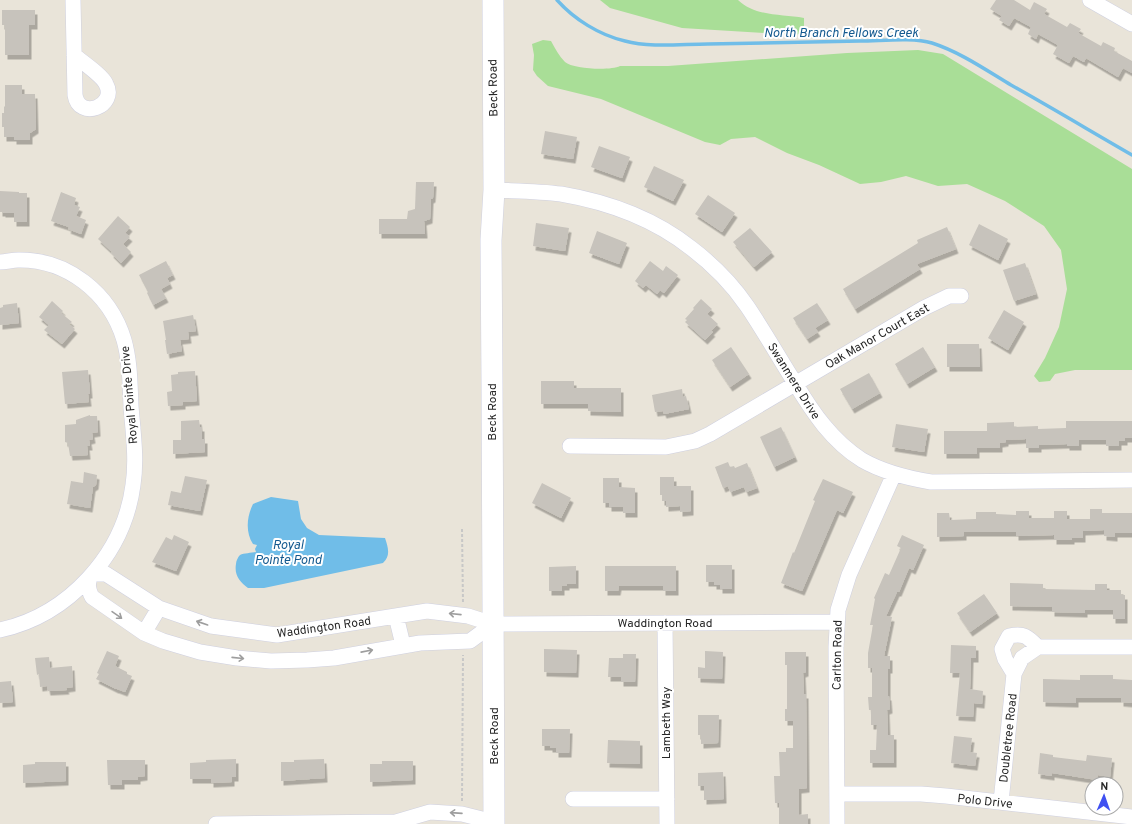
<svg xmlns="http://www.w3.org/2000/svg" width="1132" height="824" font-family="Overpass,sans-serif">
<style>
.green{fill:#a9de97}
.water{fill:#70bde8}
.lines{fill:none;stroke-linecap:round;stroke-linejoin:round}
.stream{stroke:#70bde8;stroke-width:3.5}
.building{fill:#c7c3bc;filter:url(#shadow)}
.street-casing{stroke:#cfd0e0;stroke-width:16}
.secondary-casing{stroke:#cfd0e0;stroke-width:22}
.path{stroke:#c7c7c7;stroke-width:2;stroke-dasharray:3 2;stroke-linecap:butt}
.street{stroke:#fff;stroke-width:15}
.secondary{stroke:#fff;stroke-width:21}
.oneway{stroke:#9e9e9e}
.labels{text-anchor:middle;stroke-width:4;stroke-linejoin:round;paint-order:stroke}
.street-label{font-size:12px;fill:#272727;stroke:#fff}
.water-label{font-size:13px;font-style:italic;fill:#13598f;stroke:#fff}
</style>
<defs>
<filter id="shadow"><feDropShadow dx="2.5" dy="4.5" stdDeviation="0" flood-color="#0004"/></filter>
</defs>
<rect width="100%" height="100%" fill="#e9e4d9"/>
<path class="green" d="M600 0H738C756 17 782 14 804 18V32L796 35 682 28 610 8Z
M543 40 551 41C555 48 559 56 565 62 573 69 610 71 620 66H668L847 53 918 50 943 54 1132 169V370H1075L1055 374 1050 381 1039 382 1034 376 1045 358 1059 327 1067 289 1061 250 1044 226 1005 201 967 184 938 186 906 176 881 182 860 184 819 165 787 153 755 137 731 139 720 145 705 142 601 99 548 86 537 76 533 70 534 55 532 44Z"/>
<path class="water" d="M271 497 298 501 301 519 307 528 319 535 385 538C388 547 391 556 383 563L264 588H248C240 582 234 575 236 564 236 561 238 557 240 555 244 553 251 553 256 552L255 549 257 545 253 544C245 532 247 516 253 504Z"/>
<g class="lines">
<path class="stream" d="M557 0C574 19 599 35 625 41 650 48 682 44 708 44 759 43 810 42 860 41 881 41 912 37 932 43 960 52 986 70 1011 85 1052 108 1092 132 1132 155"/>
</g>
<path class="building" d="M996 0H1014L1030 10 1034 2 1047 9 1044 14 1067 27 1070 23 1081 29 1078 33 1101 46 1103 42 1115 48 1114 51 1132 61V73L1123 68 1118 77 1086 58 1084 62 1073 56 1069 63 1053 54 1058 45 1038 34 1036 39 1028 34 1031 27 1014 18 1009 26 999 20 1002 16 990 9Z
M2 10H35V25H29V55H5V25H2Z
M5 85H22V94H35L36 129 30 133V140H14V137H4V127H2V113H4V107L5 106Z
M545 131 577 137 573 159 541 154Z
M599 146 630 157 622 178 591 167Z
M654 166 684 180 673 201 644 187Z
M416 182H434L433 198 431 199 430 219 424 221 425 234H379V219H407L408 211 415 209Z
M0 191 19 192V193H27V222H14V213H3V212H0Z
M61 192 76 198 74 205 80 207 76 216 86 220 81 234 68 229 69 227 51 221Z
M708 195 735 213 722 232 695 214Z
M118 216 130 227 125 233 130 237 123 244 131 252 121 263 111 253 112 252 98 239Z
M536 223 569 228 565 251 533 246Z
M979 224 1008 239 998 260 969 245Z
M947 227 956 249 917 264 920 269 855 309 843 289 918 243 917 240Z
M750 228 772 252 754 267 733 242Z
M597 231 627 243 619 264 589 253Z
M166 261 173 275 167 278 170 284 161 289 166 298 153 305 147 293 148 292 139 275Z
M650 261 663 271 666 266 678 275 664 293 660 290 657 294 646 285 643 288 635 281Z
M1025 263 1036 294 1014 301 1003 270Z
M701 299 712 309 707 314 718 324 711 331 713 332 705 340 685 322 687 320 685 319 694 309 693 308Z
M52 301 63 311 61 313 72 322 69 324 75 329 62 344 44 330 49 325 39 317Z
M17 303 19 323 0 325V308L3 307V305Z
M817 303 828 320 815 328 818 332 807 339 793 318Z
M1004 310 1024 322 1008 350 988 338Z
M193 315 196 331 188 332 189 339 180 340 182 351 167 354 165 340H166L163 321Z
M947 344H979L980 367H947Z
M731 347 749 374 730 387 712 360Z
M923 347 935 367 907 384 895 364Z
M88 370 90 394H88L89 402 65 404 62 372Z
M195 371 197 401 183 402V405L168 406 167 392 172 391 171 375 178 374V372Z
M869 373 880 393 852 409 840 389Z
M541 381H574V388H621V412L588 411V404H541Z
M682 389 683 397 686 396 689 409 664 414 663 411 655 412 652 395Z
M90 415V416H97L98 432 92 433 93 439 89 440 90 446H87L88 455 70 456 68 443 65 442V425L76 424V420Z
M199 420 200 427H202V439H205V452L173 454V440H181V421Z
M1066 421H1132V438H1125V441H1119V446H1106V440H1079V446H1067V444L1039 445V448H1026V439L1006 440V442L1000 443V448H977V454H944V431H987V423L1014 422V427L1038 426V429L1066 428Z
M896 424 928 429 924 452 892 447Z
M781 427 795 457 774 467 760 437Z
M728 462 730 467 734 466 735 468 747 463 757 488 746 492 744 487 730 492 728 486 723 488 715 467Z
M84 472 97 475 96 485 93 487 90 508 67 504 71 481 83 483Z
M185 476 207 480 200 511 168 505 171 491 181 493Z
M660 477H674V486H691V511L680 512V506L666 507V501H662V495H660Z
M603 478H619V487L635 488V513H623V507H609V503H603Z
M823 479 853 492 843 513 837 510 802 591 781 583 793 552 794 553 815 501 813 500Z
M542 483 571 498 561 518 532 503Z
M1090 509H1102V513H1132V533H1115V537L1104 536V530L1083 531V538H1072V540H1054V535L1016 536V532H964V536L937 537V513H949L950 520 976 519V512H996V514L1016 515V511H1029V518H1054V511H1067V519H1090Z
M174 535 189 542 176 571 152 562 166 537 172 540Z
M902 535 924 545 913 570 909 568 899 592H897L886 616 892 617 884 656H890V669H888V696H889L890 709 887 710 888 735H894V763H870V750H876L877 725H871V710H869L868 697H872V668H868V653L873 625H870L875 599 874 598 885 573 889 575 901 548 897 546Z
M706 565H732V589H720V585H714V582H706Z
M576 566V584H567V586H562V591H549V567Z
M605 566H676V591H663V586H619L618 591H605Z
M1010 583 1043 584V589L1095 590V584H1107V590H1121V595H1125V619H1113V610H1085V613L1052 612V607L1010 606Z
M984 594 997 613 970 632 957 613Z
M951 645 976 646V658H971L970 689 983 691 982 704 974 703 973 717 956 716 960 673H950Z
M544 649 577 650 576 673 544 672Z
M107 651 119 656 115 666 127 672V674L132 676 125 692 117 689H116L96 679 99 674 97 673Z
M705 651 723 652 722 679 698 678V667L705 668Z
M785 652H806V672L803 673 804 694H806L807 788 799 789V815L808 814V824H779V803H775L774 776H780L779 752H786V748H793V721H785V709H787V665H785Z
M623 654H636L635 682H621V677H608L609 658H623Z
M49 657 50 668 72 666 73 687 66 688 67 690 48 691 47 686 40 687 39 674 37 675 35 658Z
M1080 675H1113V679L1132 680V703L1121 702V698H1076V703L1043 702V679L1080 680Z
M11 681 13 702 0 703V682Z
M698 715H719L718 743 701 744V735H698Z
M542 729H570L569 753H556V748H550V746H542Z
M954 736 972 738 970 752 977 753 975 766 951 763Z
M608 740 640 741V764L607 763Z
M1040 753 1053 755V757L1086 761 1087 755 1112 758 1110 777 1098 775 1097 780 1052 773V776L1038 774Z
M236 759V777H232V782L211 783V779H190V763L206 762V760Z
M324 759 325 778 281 781V762H294V760Z
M107 760H145V776L138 777V780H122V785H108Z
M382 761H413V780L370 782V764H382Z
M35 762H66V781L23 783V765L35 764Z
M723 772 724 799 704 800V786H698V773Z"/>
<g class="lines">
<defs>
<path id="street" d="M73 0 75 95C79 121 118 106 106 84 102 75 82 62 74 55
M1090 0 1132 24
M494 190C516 191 539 191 561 194 608 202 653 218 691 248 712 264 732 284 747 306 764 331 779 358 795 383 813 413 832 441 862 460 883 472 907 478 931 482L1132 480
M0 262C6 262 12 260 18 260 67 259 110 293 124 340 130 361 130 384 131 406 133 432 137 459 133 485 124 554 69 615 0 630
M570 446 666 447 695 441 710 434 924 308 949 296H961
M396 616 403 645
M665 623 667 824
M493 624 470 641 420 643 334 658 307 660 271 661 237 658 200 652 163 641 144 633 92 597C88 589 87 584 91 576L95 574H106L159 608 211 626 277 635 427 611 468 616 493 624 837 622
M144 633 159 608
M1014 674 1022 658 1038 647
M837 794H921L946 796 1132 817
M573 799H667
M1001 802 1014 674 1005 659 1002 649 1009 636C1024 633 1027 636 1038 647H1132
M216 824 396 822 430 812 462 814 494 822
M837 824 836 647 838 610 849 575 894 474"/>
<path id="secondary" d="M493 0 494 190 491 240 492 383 494 824"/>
</defs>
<use href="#street" class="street-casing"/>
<use href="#secondary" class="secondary-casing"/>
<path class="path" d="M462 529 463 603
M462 801 463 655"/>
<use href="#street" class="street"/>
<use href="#secondary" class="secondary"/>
</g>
<defs><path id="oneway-shaft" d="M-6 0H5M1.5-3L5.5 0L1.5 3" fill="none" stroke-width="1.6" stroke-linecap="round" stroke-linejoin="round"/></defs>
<g class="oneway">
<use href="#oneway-shaft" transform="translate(455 614) rotate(-174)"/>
<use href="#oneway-shaft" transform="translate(117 615) rotate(35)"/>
<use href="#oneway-shaft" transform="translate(202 623) rotate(-161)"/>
<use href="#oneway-shaft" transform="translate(367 651) rotate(-11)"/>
<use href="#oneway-shaft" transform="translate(238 658) rotate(6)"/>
<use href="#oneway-shaft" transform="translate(456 813) rotate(-176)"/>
</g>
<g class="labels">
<g class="street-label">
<text transform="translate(493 88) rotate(-91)" y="4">Beck Road</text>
<text transform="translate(877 336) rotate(-30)" y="4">Oak Manor Court East</text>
<text transform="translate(794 381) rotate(58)" y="4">Swanmere Drive</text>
<text transform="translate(129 395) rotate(-95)" y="4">Royal Pointe Drive</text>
<text transform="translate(492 412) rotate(-90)" y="4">Beck Road</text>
<text x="665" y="627">Waddington Road</text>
<text transform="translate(324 627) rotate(-8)" y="4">Waddington Road</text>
<text transform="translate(837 655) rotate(-89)" y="4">Carlton Road</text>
<text transform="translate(666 723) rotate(-90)" y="4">Lambeth Way</text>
<text transform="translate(494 736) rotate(-90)" y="4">Beck Road</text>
<text transform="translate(1008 738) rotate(-84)" y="4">Doubletree Road</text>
<text transform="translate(985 801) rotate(6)" y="4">Polo Drive</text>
</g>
<g class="water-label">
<text x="841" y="37">North Branch Fellows Creek</text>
<text x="288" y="549">Royal<tspan x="288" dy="15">Pointe Pond</tspan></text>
</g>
</g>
<g transform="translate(1104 796) rotate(2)"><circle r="19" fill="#ffffff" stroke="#a9a9a9"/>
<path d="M0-3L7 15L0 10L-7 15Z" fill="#3f50f1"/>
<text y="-6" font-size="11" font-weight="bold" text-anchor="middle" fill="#272727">N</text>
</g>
</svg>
